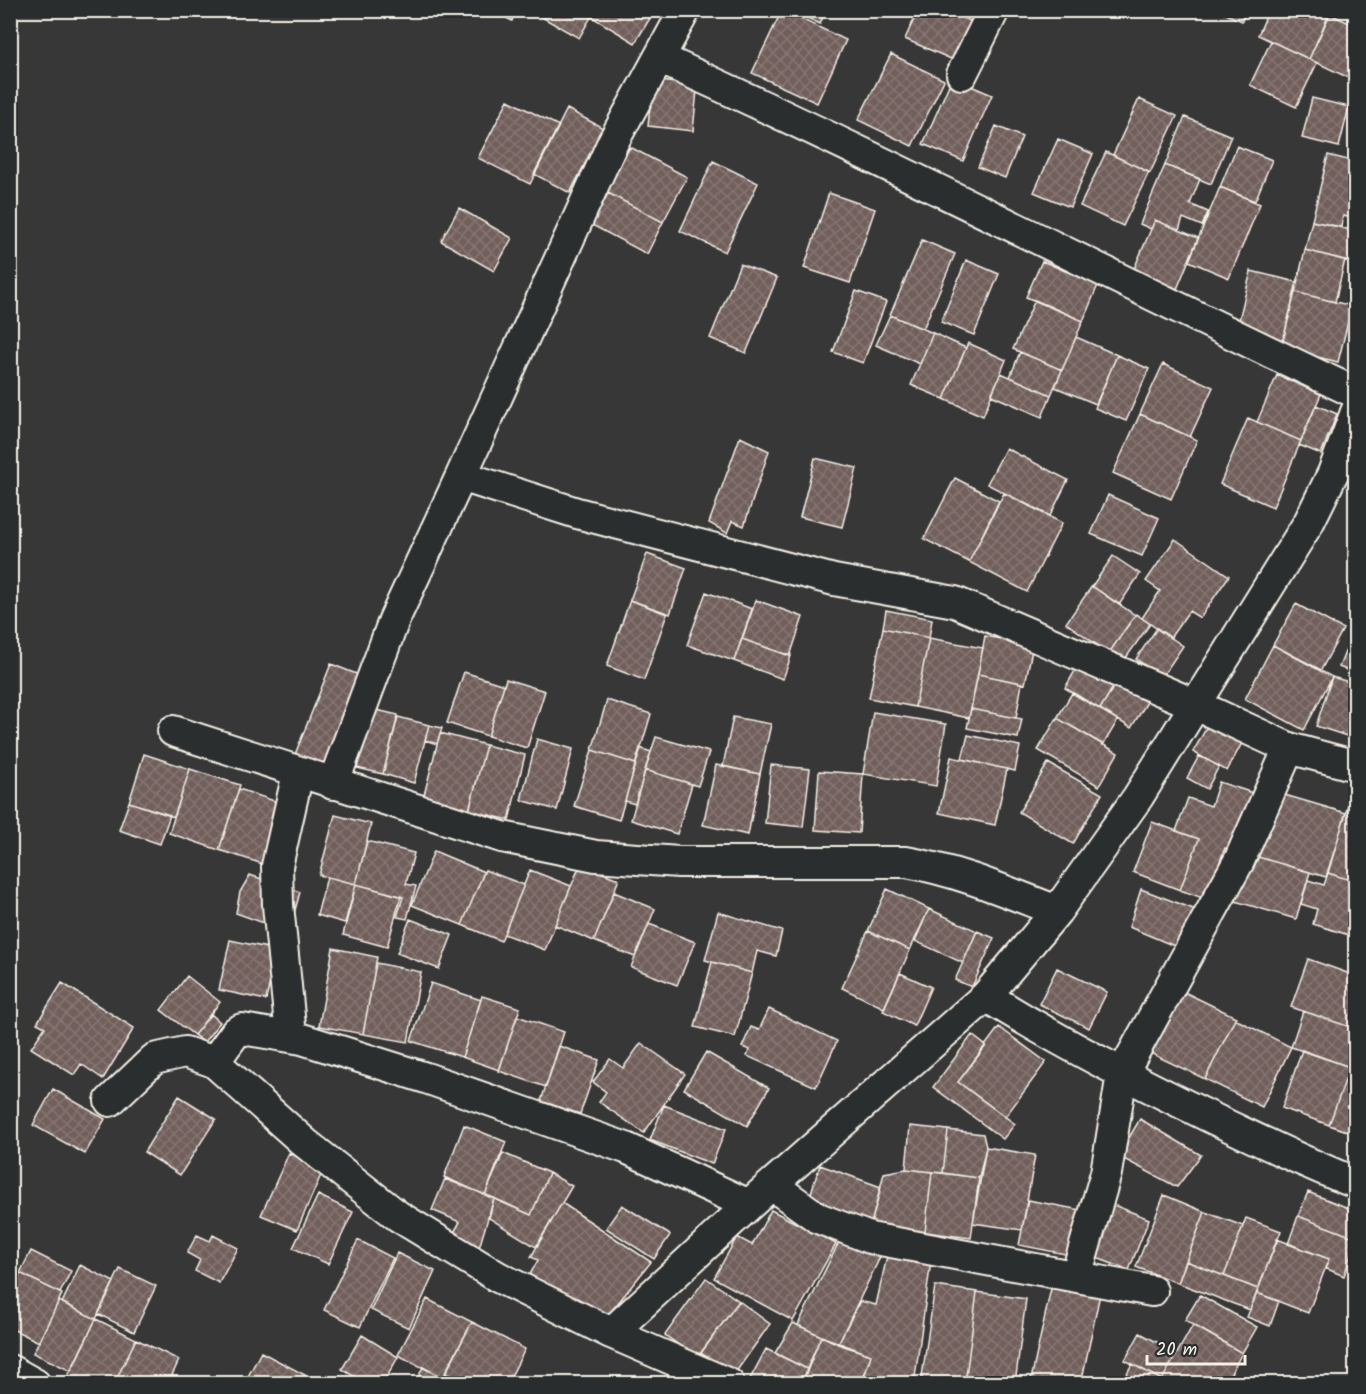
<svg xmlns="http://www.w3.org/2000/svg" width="1366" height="1394" font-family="Kalam,sans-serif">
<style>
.building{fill:url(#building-cross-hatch);stroke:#f4f1e8;stroke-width:1.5}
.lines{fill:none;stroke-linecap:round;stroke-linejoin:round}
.street-casing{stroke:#f4f1e8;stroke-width:34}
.street{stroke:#2a2d2e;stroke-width:30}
</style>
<defs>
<pattern id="building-cross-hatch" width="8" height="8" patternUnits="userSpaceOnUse" patternTransform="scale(1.5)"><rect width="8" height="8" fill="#715e5b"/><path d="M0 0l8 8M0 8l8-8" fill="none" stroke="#867673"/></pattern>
</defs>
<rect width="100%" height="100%" fill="#383737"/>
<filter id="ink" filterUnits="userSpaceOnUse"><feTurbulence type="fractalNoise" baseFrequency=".0167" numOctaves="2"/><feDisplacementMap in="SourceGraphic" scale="12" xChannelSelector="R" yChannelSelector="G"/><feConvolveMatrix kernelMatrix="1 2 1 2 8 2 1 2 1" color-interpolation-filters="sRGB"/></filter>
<g filter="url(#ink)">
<path class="building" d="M491 10H516L512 21Z
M541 10H595L579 38 538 15Z
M596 10H655L635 43 592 17Z
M782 10 846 40 817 103 752 73Z
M791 10H826L820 24Z
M918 10H946L975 23 958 62 905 39Z
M1216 10H1246L1242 21Z
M1269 10H1331L1309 59 1258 35Z
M1330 14 1356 26V63L1349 78 1309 59Z
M1271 41 1317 63 1296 107 1250 85Z
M891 54 944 80 912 146 858 120Z
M952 78 992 95 963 161 923 144Z
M660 81 685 84 697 90 693 131 648 126 651 96Z
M1312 98 1349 107 1339 147 1302 138Z
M1139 99 1177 116 1150 173 1113 155Z
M508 100 559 126 530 184 478 158Z
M567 109 603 128 570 193 534 174Z
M1185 117 1231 136 1211 184 1165 165Z
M996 126 1022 137 1005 178 978 167Z
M1058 139 1093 154 1070 207 1034 192Z
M1237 146 1272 160 1255 201 1220 187Z
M630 147 687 177 663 222 606 192Z
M1106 152 1149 172 1123 226 1080 206Z
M1328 155 1356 162 1349 191 1356 193V219L1343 216 1341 227 1312 221Z
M713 161 758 183 725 252 680 231Z
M1165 165 1200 179 1190 204 1208 212 1202 226 1183 218 1179 230 1155 220 1151 229 1140 224Z
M1220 187 1260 204 1229 278 1189 261Z
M608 193 663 222 647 254 592 225Z
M829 193 875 209 850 283 804 268Z
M459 208 512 238 494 271 441 241Z
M1155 220 1198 238 1177 289 1133 271Z
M1312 221 1356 231 1355 263 1305 250Z
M922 240 955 254 923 329 890 315Z
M1305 250 1345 260 1335 302 1295 292Z
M966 260 999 274 974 335 941 322Z
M1042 261 1098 285 1083 321 1026 297Z
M740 264 777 278 746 353 710 338Z
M1251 271 1297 282 1283 340 1259 334 1238 324Z
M856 291 886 302 863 363 833 352Z
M1295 292 1352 306 1338 362 1297 352 1282 345Z
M1035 300 1083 321 1062 370 1013 349Z
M890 315 933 333 920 364 876 345Z
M933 333 966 348 944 399 911 385Z
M1076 337 1117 355 1096 404 1055 387Z
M968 343 1006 360 983 416 944 399Z
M1020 352 1062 370 1051 395 1010 377Z
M1117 355 1149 369 1126 421 1095 408Z
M1163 364 1213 387 1190 437 1140 414Z
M1001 373 1051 395 1042 417 991 395Z
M1277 375 1321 394 1301 441 1257 422Z
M1316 405 1337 414 1321 454 1299 445Z
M1140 414 1197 440 1171 499 1113 473Z
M1248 418 1301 441 1273 507 1220 484Z
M740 437 769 451 744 526 732 521 727 533 709 523Z
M1006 448 1068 480 1050 516 987 484Z
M815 458 857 468 842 527 800 517Z
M955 478 999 501 969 562 924 539Z
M1004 493 1062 523 1027 592 969 562Z
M1108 495 1159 518 1142 556 1091 534Z
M1175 539 1229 576 1200 618 1189 611 1170 638 1142 618 1160 591 1146 581Z
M647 554 686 568 670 614 630 600Z
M1113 556 1140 574 1119 605 1092 586Z
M1092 586 1135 615 1109 653 1066 623Z
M706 592 752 609 734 661 687 645Z
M630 600 667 614 644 680 607 666Z
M756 600 803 617 790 656 742 639Z
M1296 604 1343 629 1321 670 1273 645Z
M886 610 932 619 929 638 883 628Z
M1136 614 1150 624 1123 662 1109 653Z
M883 628 929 638 915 707 869 698Z
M1157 628 1183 646 1162 677 1136 659Z
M985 636 1033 645 1025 684 978 674Z
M929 638 983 648 969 718 915 707Z
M742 639 791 656 783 679 734 661Z
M1349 642 1356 644V674L1339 667Z
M1273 645 1332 677 1304 730 1245 699Z
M331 664 364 677 327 772 292 762Z
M1079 664 1117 681 1100 709 1065 688Z
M464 672 504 685 488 736 447 723Z
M978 674 1022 683 1016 718 971 709Z
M1332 677 1356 684V739L1316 726Z
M506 679 545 691 527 748 488 736Z
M1117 681 1149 699 1131 728 1100 709Z
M1072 693 1118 720 1103 745 1057 718Z
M607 700 651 714 636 764 592 750Z
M372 709 398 715 383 774 357 768Z
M971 709 1022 719 1018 738 967 728Z
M873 712 946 724 936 786 863 774Z
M398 717 429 725 414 783 383 774Z
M733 717 771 724 760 774 723 766Z
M1057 718 1118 753 1099 786 1038 750Z
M429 725 442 728 437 744 425 740Z
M1208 725 1243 741 1227 771 1193 752Z
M440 733 486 745 469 811 423 799Z
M968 735 1020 746 1015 771 962 759Z
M656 737 709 752 698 786 645 770Z
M537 739 573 749 557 810 521 800Z
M486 745 525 755 509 820 469 810Z
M640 748 651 752 635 804 625 801Z
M592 750 636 764 619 820 574 806Z
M144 754 190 769 174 817 129 802Z
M1199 756 1219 766 1207 789 1187 778Z
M951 757 1007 769 995 825 939 813Z
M1048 763 1102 794 1073 844 1019 812Z
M716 765 760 774 748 835 703 825Z
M771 765 810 769 803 827 765 823Z
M190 769 240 785 219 850 169 833Z
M645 770 692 784 677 834 631 820Z
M819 771 863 774 859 833 815 830Z
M1219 782 1256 794 1234 851 1225 848 1206 899 1180 890 1199 839 1176 831 1188 798 1211 806Z
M239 789 283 804 263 864 219 850Z
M1278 793 1346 813 1326 877 1258 857Z
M129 802 170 815 160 844 119 830Z
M1348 805 1356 808V882L1328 873Z
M335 815 371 824 356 884 319 875Z
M1152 822 1199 839 1180 890 1133 872Z
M367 841 414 853 406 884 416 886 407 919 397 917 403 897 356 884Z
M434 851 484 872 462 925 412 905Z
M1251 855 1310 872 1296 919 1235 901Z
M580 865 619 879 594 941 555 925Z
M485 870 524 885 501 941 462 925Z
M530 870 571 886 545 950 504 934Z
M1328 873 1356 882V914L1349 935 1313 924 1317 909 1301 904 1308 880 1324 885Z
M250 875 300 892 289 932 236 913 240 892Z
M327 877 356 884 345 923 317 915Z
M356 884 401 896 387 947 343 935Z
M887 889 929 909 910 950 868 931Z
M1141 889 1196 910 1184 950 1129 927Z
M614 892 655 909 635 957 594 941Z
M929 909 977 931 963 963 915 941Z
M718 912 782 931 776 956 757 951 752 973 705 960Z
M410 919 452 935 439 969 397 953Z
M649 924 695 942 677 985 631 967Z
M868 931 910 950 884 1008 842 988Z
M977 931 994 938 972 987 955 980Z
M230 940 277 950 266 1000 219 990Z
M333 948 377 957 363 1034 319 1026Z
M1308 959 1356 976V1029L1291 1007Z
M712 962 752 973 735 1037 695 1027Z
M376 963 421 972 408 1042 363 1034Z
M1057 968 1107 992 1089 1028 1039 1004Z
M900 973 931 987 914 1026 883 1011Z
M187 976 220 1002 194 1035 161 1010Z
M62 983 134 1028 103 1079 81 1064 74 1075 31 1048 45 1027 37 1023Z
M431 983 481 1000 462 1057 411 1041Z
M1180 990 1236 1017 1205 1079 1150 1053Z
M482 996 520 1008 499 1070 462 1057Z
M769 1009 837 1041 816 1087 747 1056 750 1050 742 1047 751 1027 759 1030Z
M1303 1011 1356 1029V1051L1350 1067 1291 1047Z
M211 1014 220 1022 204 1042 194 1035Z
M517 1016 564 1032 546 1087 499 1071Z
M1235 1019 1291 1047 1262 1107 1205 1079Z
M999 1027 1046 1062 1005 1117 958 1082Z
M972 1035 986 1046 958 1082 1015 1124 1003 1139 933 1087Z
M641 1043 685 1074 644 1133 599 1102 606 1092 593 1082 610 1059 623 1068Z
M559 1046 599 1060 580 1114 541 1101Z
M1302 1050 1350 1067 1329 1125 1282 1108Z
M706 1052 769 1088 747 1126 684 1089Z
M1350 1067 1356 1069V1134L1329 1125Z
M53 1089 105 1119 85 1154 33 1125Z
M179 1096 216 1119 180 1175 144 1152Z
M664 1105 726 1129 712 1164 650 1140Z
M1140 1119 1201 1155 1177 1187 1118 1156Z
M464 1125 506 1142 485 1195 444 1177Z
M910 1126 948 1130 943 1173 906 1169Z
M948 1130 983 1134 986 1147 979 1178 943 1173Z
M986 1147 1035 1155 1022 1230 973 1223Z
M289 1153 324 1168 297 1230 261 1215Z
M503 1153 549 1173 531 1215 485 1195Z
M820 1165 881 1187 871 1224 808 1202Z
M906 1169 932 1172 925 1232 871 1224 884 1173Z
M932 1172 979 1178 971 1238 925 1232Z
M549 1173 572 1186 536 1247 489 1218 494 1198 531 1215Z
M445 1179 494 1198 479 1248 453 1234 460 1222 432 1210Z
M1308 1192 1356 1211V1238L1298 1216Z
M318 1195 353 1212 328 1264 293 1248Z
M1164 1195 1205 1212 1178 1283 1136 1267Z
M1028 1200 1086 1211 1075 1256 1019 1245Z
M1106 1202 1149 1219 1129 1270 1086 1254Z
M562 1203 651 1262 606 1318 528 1278 538 1260 531 1257Z
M622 1205 670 1235 654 1259 606 1228Z
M771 1210 836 1244 793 1321 714 1278 737 1237 752 1245Z
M1205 1212 1243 1226 1224 1276 1186 1261Z
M1298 1216 1356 1238 1344 1276 1325 1268 1329 1259 1288 1244Z
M1246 1218 1281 1231 1258 1289 1224 1276Z
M197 1235 210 1241 213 1235 238 1248 219 1283 195 1271 200 1260 187 1253Z
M842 1236 881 1255 838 1344 798 1325Z
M1277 1239 1329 1259 1308 1313 1257 1293Z
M358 1240 393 1258 360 1327 324 1310Z
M31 1251 71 1271 60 1293 20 1273Z
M888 1252 931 1261 914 1384H862L871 1355 838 1344 860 1301 876 1305Z
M397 1253 435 1271 409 1328 371 1310Z
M1186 1261 1258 1289 1250 1310 1178 1283Z
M80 1265 114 1282 96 1319 62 1303Z
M120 1269 156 1286 134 1332 98 1314Z
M20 1273 62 1294 39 1342 10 1328V1292Z
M706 1278 739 1301 697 1358 665 1335Z
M1052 1284 1100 1294 1081 1384H1030Z
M935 1286 977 1292 965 1384H921Z
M977 1292 1026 1299 1015 1384H965Z
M1257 1293 1279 1301 1270 1326 1247 1317Z
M1200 1295 1257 1327 1242 1353 1185 1320Z
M427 1299 472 1322 443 1378 398 1355Z
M59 1301 96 1319 71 1371 33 1353Z
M739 1301 770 1324 733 1376 701 1353Z
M96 1319 136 1339 114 1384H68L65 1382Z
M472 1322 525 1349 507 1384H465L445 1373Z
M793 1323 821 1336 807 1369 775 1353Z
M1193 1325 1242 1353 1225 1384H1167L1162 1380Z
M1140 1333 1177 1353 1162 1380 1125 1360Z
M362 1335 398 1357 383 1384H366L342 1369Z
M821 1336 871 1355 861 1384H802Z
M136 1339 179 1360 168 1384H114Z
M766 1349 807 1369 802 1384H759L750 1379Z
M261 1352 305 1375 301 1384H244Z
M1132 1364 1162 1380 1160 1384H1121Z
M423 1367 443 1378 455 1384H415Z"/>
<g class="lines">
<defs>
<path id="street" d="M685 10 613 142 461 476 577 513 834 580 955 602 1196 705 1289 748 1356 766
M659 58C894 164 1122 283 1356 393
M962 74 994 10
M173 731 502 837 596 856 679 862H906C959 871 1007 892 1057 911
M333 784 394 620 461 476
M986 996C1059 1042 1136 1081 1214 1119 1261 1141 1307 1164 1356 1183
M291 1036 278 905 277 866 298 773
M214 1062 236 1032 242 1029 302 1039 426 1078 626 1148 749 1205
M110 1101 154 1059 185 1052 214 1062 305 1143 398 1216 498 1277 611 1333 729 1384
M772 1185 818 1218 870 1238 1152 1291
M1076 1276 1106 1173 1122 1074 1239 861 1289 748
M611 1333 762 1193 986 996 1057 911 1138 797 1309 522 1333 473 1356 412
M10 1370 35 1384"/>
</defs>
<use href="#street" class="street-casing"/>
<use href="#street" class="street"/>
</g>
</g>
<rect width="1366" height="1394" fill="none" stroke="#2a2d2e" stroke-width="36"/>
<rect x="18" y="18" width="1330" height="1358" fill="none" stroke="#f4f1e8" stroke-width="2" filter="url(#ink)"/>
<path d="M1147 1355v9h98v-9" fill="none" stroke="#f4f1e8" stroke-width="3"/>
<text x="1156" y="1355" font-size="18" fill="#f4f1e8" stroke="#2a2d2e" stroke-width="4.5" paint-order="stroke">20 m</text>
</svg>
